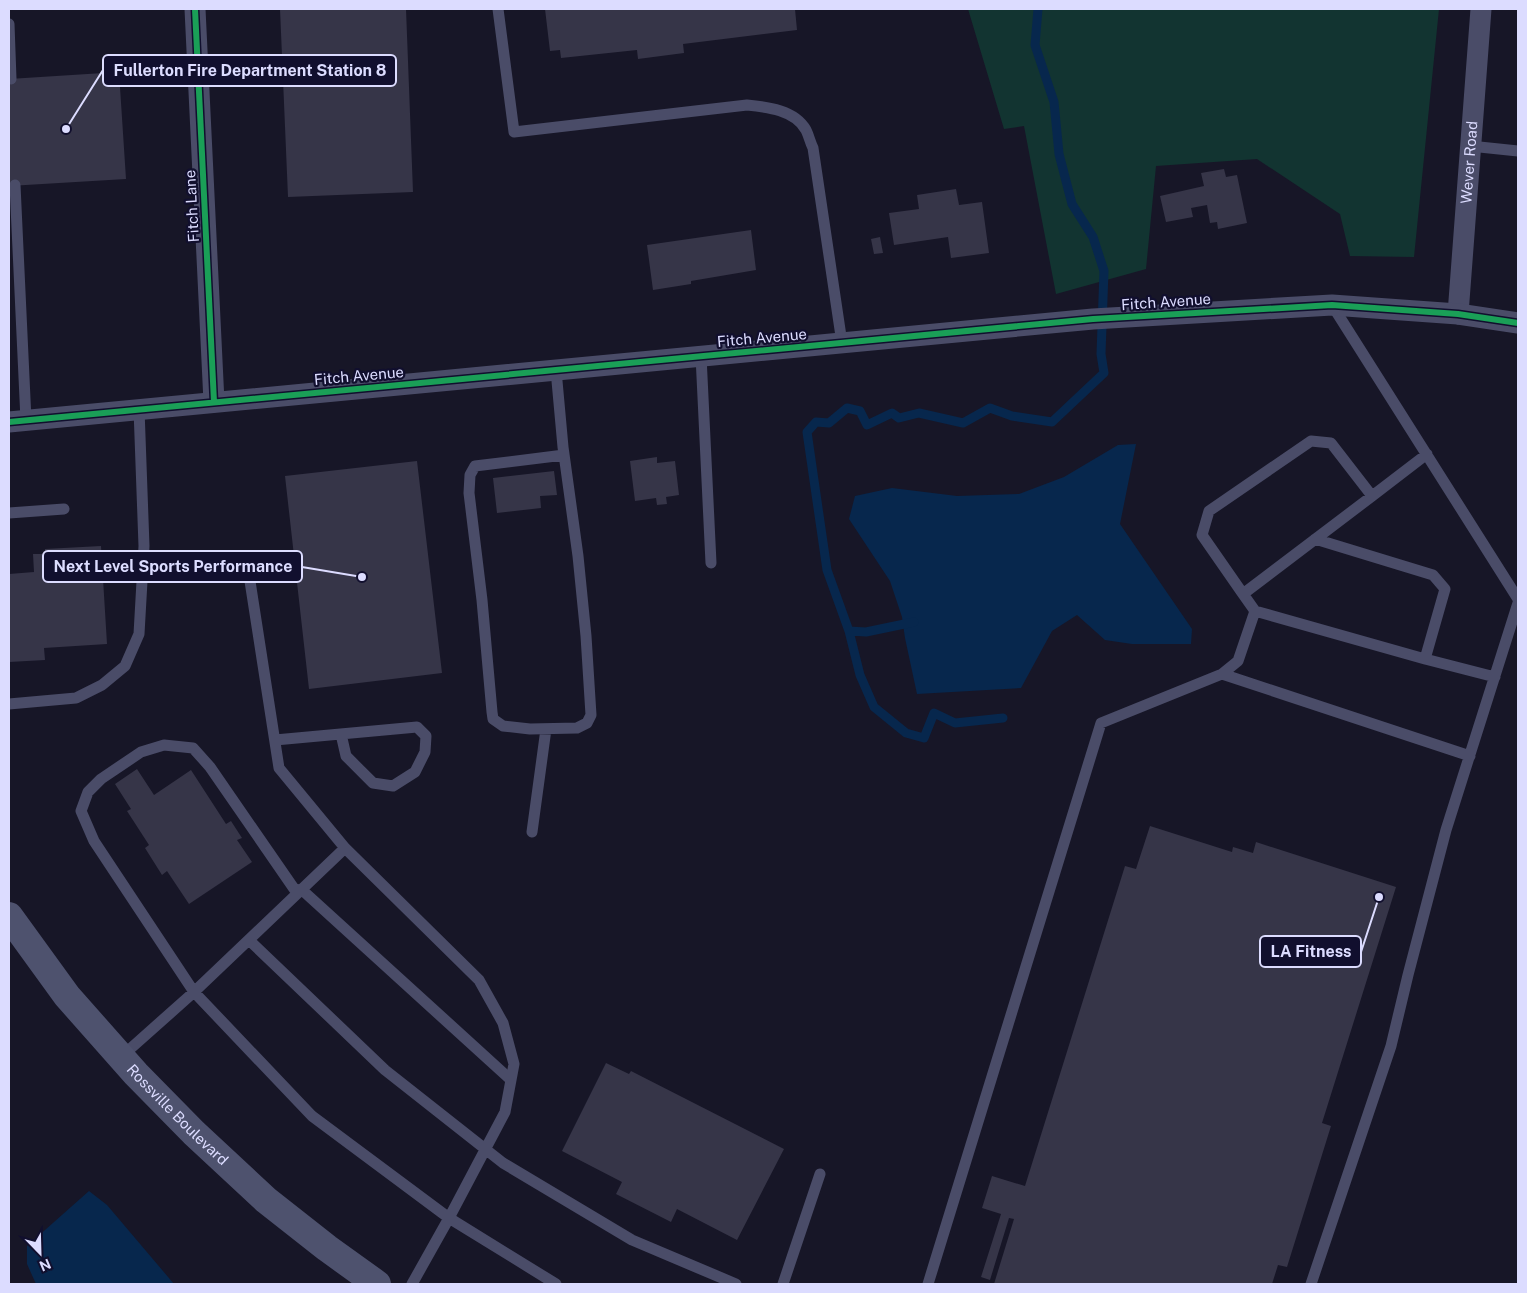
<svg xmlns="http://www.w3.org/2000/svg" width="1527" height="1293" font-family="'Public Sans',sans-serif">
<style>
.green{fill:#123431}
.water{fill:#07274d}
.lines{fill:none;stroke-linecap:round;stroke-linejoin:round}
.stream{stroke:#07274d;stroke-width:9}
.building{fill:#363548}
.service{stroke:#4a4c68;stroke-width:11}
.minor{stroke:#4a4c68;stroke-width:21}
.secondary{stroke:#4e526e;stroke-width:28}
.cycleway-casing{stroke:#110f2e;stroke-width:9}
.cycleway{stroke:#1a9f57;stroke-width:6}
.labels{text-anchor:middle;stroke-width:4.5;stroke-linejoin:round;paint-order:stroke}
.street-label{font-size:15px;fill:#dcdcff;stroke:#110f2e}
.leader{fill:none;stroke:#dcdcff;stroke-width:2}
.callout-dot{fill:#dcdcff;stroke:#110f2e;stroke-width:2}
.callout{fill:#110f2e;stroke:#dcdcff;stroke-width:2}
.callout-label{font-size:16px;text-anchor:middle;font-weight:bold;fill:#dcdcff}
</style>
<rect width="100%" height="100%" fill="#171627"/>
<path class="green" d="M968 9H1439L1414 257 1350 256 1340 214 1257 159 1156 166 1146 269 1056 294 1024 126 1004 129Z"/>
<path class="water" d="M1136 444 1120 524 1192 629 1191 644H1132L1105 640 1077 615 1052 631 1021 688 917 694 905 638 902 617 890 581 849 519 855 496 892 488 957 496 1019 494 1064 477 1118 445Z
M89 1191 107 1205 174 1284H36L27 1264V1246Z"/>
<g class="lines">
<path class="stream" d="M849 631 866 632 914 622
M1003 718 955 723 934 713 924 738 906 733 874 707 860 675 849 631 827 570 807 432 816 422 829 423 847 408 860 411 867 425 892 413 899 418 919 413 963 423 990 408 1012 416 1052 422 1104 373 1101 354 1104 271 1093 237 1072 204 1059 154 1054 102 1035 45 1038 9"/>
</g>
<path class="building" d="M280 9H406L413 192 288 197Z
M545 9H795L797 30 683 44 684 53 638 59 637 50 561 58 560 50 550 51Z
M119 72 126 179 9 186V79Z
M1224 169 1226 177 1237 175 1247 223 1218 229 1217 222 1210 223 1207 205 1191 208 1193 217 1166 222 1160 196 1204 186 1201 173Z
M956 189 959 205 982 202 989 253 951 258 948 237 894 245 889 213 919 209 917 195Z
M751 230 756 270 691 281V284L653 290 647 245Z
M880 237 883 253 874 254 871 239Z
M657 457V463L675 461 679 495 666 497 667 504 657 505 656 498 635 501 630 461Z
M417 461 442 673 309 689 285 476Z
M554 471 557 495 540 496 541 508 497 513 493 478Z
M101 546 107 644 44 648 45 660 9 662V574L34 572 33 554H45V549Z
M137 769 154 795 191 770 226 824 231 821 242 838 237 840 252 862 189 904 167 871 162 875 145 848 149 845 127 811 131 809 115 784Z
M1150 826 1232 852 1233 847 1253 853 1256 842 1396 887 1322 1123 1331 1126 1287 1267 1278 1265 1272 1284H994L1014 1219 1009 1218 990 1280 981 1277 1001 1214 982 1208 992 1176 1025 1186 1125 866 1136 869Z
M606 1063 629 1074 631 1071 784 1149 737 1240 677 1209 671 1222 616 1194 622 1182 562 1151Z"/>
<g class="lines">
<path class="service" d="M498 9 514 132 747 105C767 107 795 110 806 130 809 136 810 142 813 148L842 343
M9 24 11 79
M1470 146 1518 151
M15 185 26 420
M1332 305 1518 599
M701 356 711 563
M556 370 563 447 578 556 586 636 591 715 587 723 577 728 530 729 503 726 493 719 492 712 482 600 469 493 470 475 475 466 564 455
M1372 496 1331 443 1311 441 1209 511 1202 535 1243 594C1305 547 1366 501 1427 454
M9 513 64 509
M247 562 279 768 345 848 194 992 94 841 81 811 88 792 101 779 141 752 164 745 193 748 210 767 297 893
M1243 594 1255 611 1425 659 1445 589 1433 575 1315 539
M1425 659 1495 677
M1222 674 1470 756
M9 704 76 698 102 685 125 666 139 634 144 546 139 409
M275 740 417 727 426 736 425 752 415 772 393 786 373 783 346 756 341 734
M532 832 546 729
M345 848 479 980 503 1023 514 1064 505 1112 449 1218 556 1284
M301 889 511 1080
M249 940 385 1070 503 1163 632 1240 736 1284
M121 1057 194 992 312 1116 449 1218 412 1284
M783 1284 820 1174
M928 1284 1101 723 1222 674 1238 661 1255 611
M1311 1284 1391 1046 1408 975 1446 830 1518 603"/>
<g class="minor">
<path d="M195 9 214 402"/>
<path id="s1" d="M1458 314 1481 9"/>
<path d="M9 422 1093 319 1332 305 1458 314 1518 323"/>
</g>
<path class="secondary" id="s2" d="M9 916 67 996 136 1074 194 1133 266 1200 327 1248 377 1284"/>
<defs>
<path id="cycleway" d="M195 9 214 402
M9 422 1093 319 1332 305 1458 314 1518 323"/>
</defs>
<use href="#cycleway" class="cycleway-casing"/>
<use href="#cycleway" class="cycleway"/>
</g>
<g class="labels">
<g class="street-label">
<text dy="5" stroke="none"><textPath href="#s1" startOffset="152">Wever Road</textPath></text>
<text transform="translate(192 206) rotate(-93)" y="5">Fitch Lane</text>
<text transform="translate(1166 302) rotate(-4)" y="5">Fitch Avenue</text>
<text transform="translate(762 338) rotate(-5)" y="5">Fitch Avenue</text>
<text transform="translate(359 376) rotate(-5)" y="5">Fitch Avenue</text>
<text dy="5" stroke="none"><textPath href="#s2" startOffset="261">Rossville Boulevard</textPath></text>
</g>
</g>
<path class="leader" d="M66 129L103 70M362 577L302 567M1379 897L1361 952"/>
<g class="callout-dot">
<circle cx="66" cy="129" r="5"/>
<circle cx="362" cy="577" r="5"/>
<circle cx="1379" cy="897" r="5"/>
</g>
<g class="callout">
<rect x="103" y="55" width="293" height="31" rx="5"/>
<rect x="43" y="551" width="259" height="31" rx="5"/>
<rect x="1260" y="936" width="101" height="31" rx="5"/>
</g>
<g class="callout-label">
<text x="250" y="76">Fullerton Fire Department Station 8</text>
<text x="173" y="572">Next Level Sports Performance</text>
<text x="1311" y="957">LA Fitness</text>
</g>
<rect width="1527" height="1293" fill="none" stroke="#dcdcff" stroke-width="20"/>
<g transform="translate(40 1253) rotate(157)" stroke="#110f2e" stroke-width="4" paint-order="stroke">
<path d="M0-4L9 19L0 12L-9 19Z" fill="#dcdcff"/>
<text y="-8" font-size="14" font-weight="bold" text-anchor="middle" fill="#dcdcff">N</text>
</g>
</svg>
